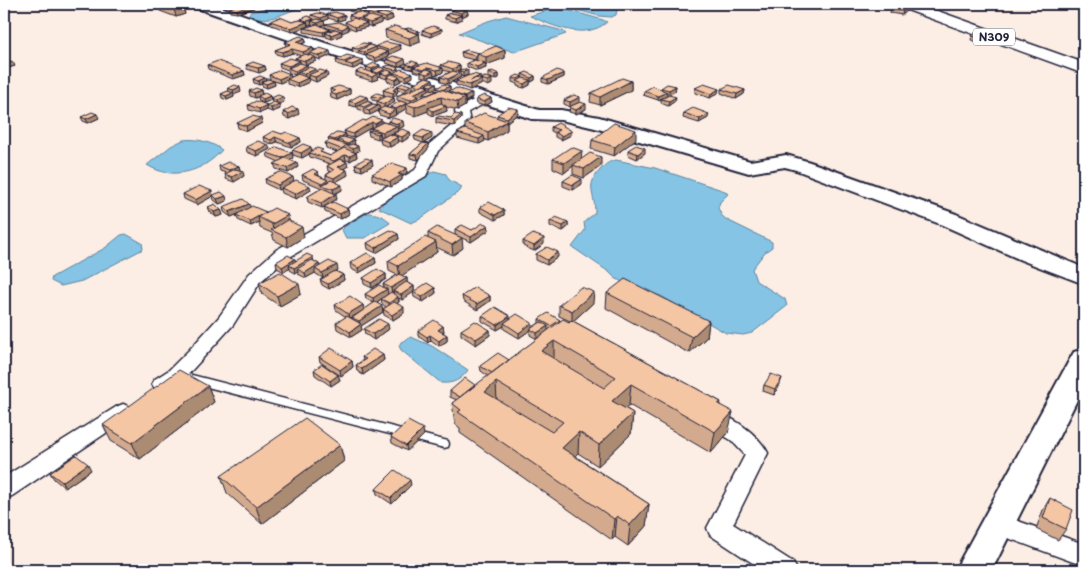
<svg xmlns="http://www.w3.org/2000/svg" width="1088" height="574" font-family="'Playpen Sans',sans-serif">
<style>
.water{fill:#85c4e5;stroke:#5d83a1}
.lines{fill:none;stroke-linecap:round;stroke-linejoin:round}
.lane-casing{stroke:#22223b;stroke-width:3}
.street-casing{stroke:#22223b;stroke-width:3}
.secondary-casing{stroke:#22223b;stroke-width:4}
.highway-casing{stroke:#22223b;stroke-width:3}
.lane{fill:#fff;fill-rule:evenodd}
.street{fill:#fff;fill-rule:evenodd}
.secondary{fill:#fff;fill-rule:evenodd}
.highway{fill:#fff;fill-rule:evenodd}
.wall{fill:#d3aa8d;stroke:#22223b;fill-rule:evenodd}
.shaded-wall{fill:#ac8b73;stroke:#22223b}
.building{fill:#f5c6a4;stroke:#22223b;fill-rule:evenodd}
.labels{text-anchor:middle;stroke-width:4;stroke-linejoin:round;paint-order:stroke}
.shield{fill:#fff;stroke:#646476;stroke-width:1}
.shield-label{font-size:11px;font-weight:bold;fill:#22223b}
</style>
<rect width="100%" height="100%" fill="#fceee4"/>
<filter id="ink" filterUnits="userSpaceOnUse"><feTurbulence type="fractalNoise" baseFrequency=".02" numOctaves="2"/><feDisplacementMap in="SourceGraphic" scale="10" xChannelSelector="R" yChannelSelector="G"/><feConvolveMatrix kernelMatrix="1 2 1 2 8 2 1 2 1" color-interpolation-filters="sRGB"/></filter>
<g filter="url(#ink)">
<path class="water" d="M279 4 299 7 308 4H335L338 8C326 15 316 7 303 8 282 11 272 25 249 15L250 12Z
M555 4H618L616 15 611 17 599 16Z
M557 7 603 20 607 22C585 41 553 26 530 16Z
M506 16 563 31 566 34 514 52 459 33 488 21Z
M183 140C196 138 212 142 222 150 203 172 172 181 147 165L171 146Z
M616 160 655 168 725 191 728 194 720 202 718 208 722 216 727 220 772 242V247L765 252 752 269 756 281 785 299 787 306 752 333 743 335 726 333 661 296 628 285 615 278 609 272 572 247 585 230 584 222 595 213C595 192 584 186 602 168 607 163 610 161 616 160Z
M434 171 446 174 449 180 462 187 460 191 420 219 411 223 379 208 384 202Z
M367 213C375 213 386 216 390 223L365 238H346L342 230 344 227Z
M126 234 142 243 143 249 82 281 61 286 51 281 52 277 105 248 121 235Z
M411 337 432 346 468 370C461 380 453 384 441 383L401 350 399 346 401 342Z"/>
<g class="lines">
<defs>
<path id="lane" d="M188 374 444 440 448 441 449 444 448 447 444 448 184 381 183 378 184 375Z"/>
<path id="street" d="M484 95 490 99 488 102 468 112 470 122 438 151 426 176 288 258 261 281 233 325 183 380 169 389 162 391 155 389 152 384 155 379 169 370 190 349 219 317 249 274 276 250 415 170 427 146 457 121 455 111 457 108Z
M123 404 130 407 134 412 130 417 12 496 4 498V477L116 407Z
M709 409C731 416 757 432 768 453L733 524 793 562 797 570H763L710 535 707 528 745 455 731 440 702 423 698 417 702 411Z
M998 514 1084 544V566L989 531 986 524 989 517Z"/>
<path id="secondary" d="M192 4H212L325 43 539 110H561L599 117 750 161 786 155 810 162 956 214 1084 268V284L1021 260 940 224 796 170 785 167 749 173 595 128 561 120 532 119 315 49 194 7Z
M1084 349V386L992 570H955L1070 359 1074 352Z"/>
<path id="highway" d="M897 4H918L1084 63V74L899 7Z"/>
</defs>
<use href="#lane" class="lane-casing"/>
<use href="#street" class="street-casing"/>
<use href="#secondary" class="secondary-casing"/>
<use href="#highway" class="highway-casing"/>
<use href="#lane" class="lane"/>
<use href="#street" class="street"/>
<use href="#secondary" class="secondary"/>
<use href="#highway" class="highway"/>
</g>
<path class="wall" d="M35 4H56L42 7 35 5Z
M157 4 183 7 185 14 176 17 160 11Z
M208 4H223V5L218 7Z
M231 4H253L254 8 237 13 230 12 229 8 232 7Z
M337 4H355V5H358L357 4H374V7V4H392L391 5 394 6 395 10 390 12 389 9 380 12 381 13 392 15 393 19 386 22 381 20V23L371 27 367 25V27L356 30 350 28V27H348L349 30 341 32 342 35 332 39 326 37V35L324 36 304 32V28L313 25 312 24 308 25V26L292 32 271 25 270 21 292 22 301 20V19L311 18V15H327V14L345 19 338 21 328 18V19L324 21 325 24 345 25V22L350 20 349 19V15L357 13 349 11V7L344 9 339 7 338 4ZM373 8V10L364 12V14L361 13 366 11V10H368ZM325 24V27L334 30 331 31 330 30 321 26Z
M891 9 907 11 902 15 890 13Z
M451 10H467L468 14 462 17V19L456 22 445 19V15L451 13Z
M405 29 419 31 420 42 410 46 386 38 385 30Z
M422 30 442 32 431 37 422 34Z
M972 36 992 40 987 44 971 40Z
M305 38 306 42 302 44 314 51 331 55 320 60 316 58V61L306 65 307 68 328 76 316 82 309 79 308 77H307L309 82 298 87 287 84V80L280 83 274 81 275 85 267 88 262 86V84L259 85 254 83 253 79H270L269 75 290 74 291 77 296 75 289 73 288 70 280 67 279 63 295 60V58L301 56 293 53 283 56 276 54 275 50 286 46 285 42Z
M370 45 376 47 400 45 401 49 388 54 389 56 376 62 367 59 366 56H365L353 52 352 48Z
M505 50V58L485 65 486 68 477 71 467 67V63L474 60 462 57 461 52 479 53Z
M356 58 364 64 353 69 346 67V66L345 67 337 64 336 60Z
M4 59 15 66 8 68 4 67Z
M386 59 406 63 398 67 386 63Z
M406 64 441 67V65H460V69L468 75 463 77 461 76V77L448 84 441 82 440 77 450 72 443 70V72L438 75 433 74 434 75 428 78 437 87 450 86V90L448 92 472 98 465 102V106L458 110 446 107 447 111 433 116 428 113V111L415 116 407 113V108L397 114 395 113 396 115 389 118 379 115 378 111 370 115 364 114V111L358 109V106L356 107 349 105V101L367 97 368 101H367L372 103V104L377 105V101L372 100V96L384 95 385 97 387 96 384 95 383 90 398 92 396 93 397 95 393 97 394 98 395 102 386 107 390 109V107L408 104 397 100V96L405 92 398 90 397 86 411 85 412 90 415 89 413 88V84L425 77 421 76V73L414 71 413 69 406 68ZM423 94V97L419 99 418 97Z
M207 65 244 71 245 75 233 79 208 69Z
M246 65 265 66 266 70 259 73 247 69Z
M366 67H380L385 69 384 67 399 70 413 77 406 81 401 79V81L395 84 387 81V79L381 77V76L378 77V79L372 81 356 76V72L367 71Z
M488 73 499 74V78L495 80 488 77Z
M564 73V77L548 84 542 82V78Z
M522 74 535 76V80L531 82H530V85L524 88 517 86V84L512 82V78L522 77Z
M480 76V79L481 80V79L485 77 492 84 488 86 482 83V84L470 90 456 85V81Z
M631 81V90L600 105 590 102 591 93Z
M676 86 675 91 669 95 675 101 668 106 661 103V99L658 100 643 95 644 91 661 89V88Z
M228 88 241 92 233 94 234 97 227 100 222 98 221 94 229 91Z
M695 88 718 93 710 98 695 93Z
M330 89H350V94L337 100 331 98Z
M721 89 745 90 744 94 736 99 721 93Z
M261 90 262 94 270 96 271 100 264 103 259 101 258 97 255 98 250 96 249 91Z
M271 98 284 102 279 104 280 109 272 112 267 110 260 113 249 110 248 105H268L273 103H272Z
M491 98 492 102 485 106 477 104 476 99Z
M564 100 580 102 586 109 576 114 569 112 570 107 564 104Z
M518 109V114L507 122V130L488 141 484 139 485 141 479 144 457 138V133L465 129V123L497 118V115Z
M283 112 299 114 289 119 284 117Z
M684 113 708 118 699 123 683 118Z
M461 115V119L454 126 436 123V118H451Z
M81 117 99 118 88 123 83 121Z
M366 121 382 122 388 123V121L404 126 399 129H398L390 134 393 135V134L411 136 402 142 398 140 399 142 390 147 381 144 380 139 389 134 383 137 381 136V137L378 139 369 136 368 131 371 130V128L372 127 353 138 346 136V138L354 140 355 145 359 151 356 152 357 157 350 161 346 160 344 161 348 166 343 169 348 175 335 182 342 190 335 194 337 199 322 208 308 202 307 197 322 188 303 180 302 175 318 172 319 176 326 179V175L330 172 328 171 327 166 330 164 310 157 309 154 302 158 293 155 292 150 312 151 323 153 330 156 337 152 326 148 325 143 329 141 328 138 345 134 344 131Z
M237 123H262L247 131 238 128Z
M551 127 572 131 571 135 561 140 555 137V133L551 131Z
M282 134 300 138 301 142 291 147 277 142 272 144 264 141 263 137Z
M414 136 432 138 424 143 428 144 429 148 418 160 410 158V154L423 143 415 140Z
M636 139 614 156 591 149 592 140Z
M246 147 270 149 257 156 247 152Z
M628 150 645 153 637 159 628 155Z
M267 153 293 158 289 160 298 167 288 173 276 169 274 164 279 162 268 157Z
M553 159H581L601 166 584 178 573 174V166L564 173 553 168Z
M355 164 373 165 362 171 356 169Z
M219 166H239L240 170 244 176 234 182 226 179 225 174 226 173 220 171Z
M407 168V173L402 176V180L391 187 372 179V174Z
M265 179 294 181 311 190 296 199 282 193 281 189 279 190 266 184Z
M563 181 582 184 573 190 563 186Z
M183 194 213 195 227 201 219 204 214 200 213 196 197 205 184 199Z
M208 207 221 210 223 215 216 217 210 212Z
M223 207H250L266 212 288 215 289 221 304 237 288 247 274 240 272 233 260 228 259 222 251 226 238 220 236 215 231 217 224 212Z
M324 207 348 209 349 214 341 219 325 212Z
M480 207 504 210V215L495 220 480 212Z
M550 221 568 222V227L563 231 550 226Z
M488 225 489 230 471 242 455 235V229L472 230Z
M428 233 463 248 453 255 436 247 437 252 401 276 407 278V283L414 286V291L435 288 436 293 423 302 414 297 413 292 402 300 399 298V302L397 304 404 313 393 320 384 315 383 309 386 307 382 304 381 299 376 303 382 306 383 312 361 326 362 330 351 337 337 329 336 323 346 317 336 310 335 305H363L364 310 374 303 366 299 365 294 384 287 383 284 397 275 389 271 388 261 428 238Z
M398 234 399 239 376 253 368 249 367 243Z
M523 241 544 244 534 251 523 246Z
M536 254 558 257 547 265 536 260Z
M375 258 376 263 359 273 351 269 350 263Z
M296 261H313L319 264 320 266 338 270 336 271 343 275 344 280 329 289 322 285 320 280 323 278 316 274 315 273 306 278 298 274V272L295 273 290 270V268L284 272 277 268 276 262Z
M386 274V279L372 288 364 284 363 278Z
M259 283 301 294 280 306 262 294Z
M607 293 709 321 707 337 689 353 606 308Z
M462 296H490V301L477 310 463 301Z
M593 303 573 321 721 402 720 405 728 433 711 453 629 405 625 408 633 413 631 434 598 466 578 453 575 456 649 504 646 526 628 546 615 537 612 540 460 433V428L455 424 452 403 457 400 450 397V391L476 386 488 376 481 371 480 366 509 360 537 339 530 335V330L519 338 504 329V326L497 330 482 321V316L510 319 532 328 539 323V319L560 320V321L569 322 570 321 559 316V305Z
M443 326 444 332 443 333 447 335V341L439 346 431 340 428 343 418 336V331Z
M364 329H389L374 340 365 334Z
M461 330H490V335L476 345 461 335Z
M383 355 384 360 363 375 357 371 356 365 363 360 362 357Z
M319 357 352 361 353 367 341 376 320 362Z
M314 370 338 375 340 380 331 386 315 375Z
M780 384 774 395 763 391 764 385Z
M208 386 214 402 140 459 111 441 103 425Z
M424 435 407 451 392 443 391 437Z
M340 445 344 461 262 524 227 493 221 476Z
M91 470 65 488 54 479 50 473Z
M411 485 392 504 377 494 376 489Z
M1050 498 1066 529 1058 540 1036 529 1043 510Z"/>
<path class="shaded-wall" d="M41 4H56L42 7Z
M217 4H223V5L218 7Z
M253 4 254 8 237 13 236 10Z
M348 4H355V5L344 9 343 5Z
M374 4V8L373 7V8L368 10 367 7Z
M385 4H392L388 6 389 9 378 12 377 9Z
M394 6 395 10 390 12 389 8Z
M183 7 185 14 176 17 174 9Z
M365 7 366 11 359 14V10Z
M908 7 907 11 902 15 903 11Z
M467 10 468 14 462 17 461 13Z
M328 15V19L324 21 325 24 318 27 317 23 321 22V18Z
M345 15V19L338 21 337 18Z
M392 15 393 19 386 22V18Z
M461 15 462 19 456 22 455 18Z
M314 19 315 22 311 21 312 24 308 25 307 21Z
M381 19V23L371 27 370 23Z
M307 22 308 26 292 32 291 28Z
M367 23V27L356 30 355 27Z
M348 26 349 30 342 33V29Z
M442 29V32L431 37V33Z
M330 30 331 34 325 33 326 35 324 36 323 32Z
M341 31 342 35 332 39 331 35Z
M419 31 420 42 410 46 409 38 412 34Z
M993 36 992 40 987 44 988 40Z
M305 38 306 42 297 46 296 42Z
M400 45 401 49 389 55 388 50Z
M376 47 377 51 365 56 364 52Z
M313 48 314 52 310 53V54L304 56 303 52Z
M292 49 293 53 283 56 282 52Z
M505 50V58L486 65V57Z
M330 51 331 55 320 60V56Z
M388 52 389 56 376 62 375 58Z
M477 55V59L475 60V56Z
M315 57 316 61 306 65 305 61Z
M405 59 406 63 398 67V63Z
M363 60 364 64 353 69 352 65Z
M300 61 301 66 289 69V66Z
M13 62 15 66 8 68 6 64Z
M418 63 419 67H413V70L412 66Z
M485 63 486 68 477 71V67Z
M307 65 308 70 297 72 298 74 296 75 295 71Z
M380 65V69L372 71V73V69Z
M460 65V69L453 73V69Z
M265 66 266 70 259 73 258 68Z
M443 68V72L438 75 437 70Z
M316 69 317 73 308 75V77L305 79 304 74Z
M385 69 386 73H380L381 76 378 77V73Z
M468 70V75L463 77V72Z
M244 71 245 75 233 79 232 75Z
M433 71 434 75 427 78V74Z
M327 72 328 76 316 82 315 77Z
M393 72V76L387 77V79V75Z
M413 73V77L406 81V76Z
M460 73 461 77 448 84V79Z
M564 73V77L548 84V80Z
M290 74 291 78 280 83 279 79Z
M377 74 378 79 372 81V77Z
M499 74V78L495 80V75Z
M480 76V80H482V84L470 90V81Z
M535 76V80L531 82V78Z
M400 77 401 81 395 84V80Z
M265 78 266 82H261L262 84 259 85 258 81Z
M308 78 309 82 298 87 297 83Z
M433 79 434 84 426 85V88L420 86Z
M492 79V84L488 86V81Z
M530 80V85L524 88V84Z
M274 81 275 85 267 88 266 84Z
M631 81V90L600 105V97Z
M436 83 437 88 431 91V86Z
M411 85 412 90 406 93V88Z
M450 86V90L443 94 442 90Z
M676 86 675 91 669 95V90Z
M240 87 241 92 234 95 233 90Z
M397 87 398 92 396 93 397 95 393 97V90Z
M429 87V92L423 93V94L418 97 419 100 411 105V100L413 94Z
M350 89V94L337 100 336 95Z
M719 89 718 93 710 98 711 94Z
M261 90 262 95 255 98 254 93Z
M745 90 744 94 736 99 737 94Z
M667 92V96L658 100V96Z
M233 93 234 97 227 100 226 96Z
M472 93V98L465 102V97Z
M270 96 271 100 264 103 263 99Z
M283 97 284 102 277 105 276 100Z
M367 97 368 101 359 106 358 105V106L356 107 355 103Z
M441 97 442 105 428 108V111L415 116V107Z
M580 97V102L570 107V102Z
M676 97 675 101 668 106 669 101Z
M394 98 395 102 384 108V104Z
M465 98V106L458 110 457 102Z
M491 98 492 102 485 106 484 102Z
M279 104 280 109 272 112 271 108Z
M406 104 407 108 397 114 396 109Z
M586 104V109L576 114V110Z
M267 105 266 106 267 110 260 113 259 109Z
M379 105 380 110 370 115 369 111Z
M446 106 447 111 433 116V111Z
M298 109 299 114 289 119 288 114Z
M518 109V114L507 122V118Z
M395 110 396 115 389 118V114Z
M97 114 99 118 88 123 86 119Z
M709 114 708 118 699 123 700 119Z
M461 115V119L454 126V121Z
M261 118 262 123 247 131 246 126Z
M382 120 383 124 376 128 375 124Z
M403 121 404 126 399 129 398 124Z
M507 121V130L488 141V132Z
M372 122V127L353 138V134Z
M397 126 398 131 383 137V132Z
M636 130V139L614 156 615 147Z
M572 131 571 135 561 140V136Z
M380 132 381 137 378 139V134Z
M410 132 411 136 402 142V137Z
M432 133V138L424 143 423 138Z
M346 134V139L337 141 338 144 336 145 335 140Z
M484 136 485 141 479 144V139Z
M275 137 277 142 272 144 271 140Z
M398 137 399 142 390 147 389 142Z
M300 138 301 142 291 147 290 143Z
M354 140 355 145 349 147 348 144Z
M428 144 429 148 418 160 417 155Z
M268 145 270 149 257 156 256 151Z
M358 146 359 151 354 153 353 149Z
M311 147 312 152 309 153V154L302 158 301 153Z
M645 148V153L637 159 638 154Z
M582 151 581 161 573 165V166L564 173V163Z
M292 153 293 158 283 163 282 158Z
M356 153 357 157 350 161V156Z
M345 155 346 160 335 166 334 161Z
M601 157V166L584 178V169Z
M372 160 373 165 362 171 361 166Z
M347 162 348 166 339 172 338 167Z
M297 163 298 167 288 173 287 168Z
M239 166 240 170 231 175 229 170Z
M407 168V173L402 176V180L391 187 390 182 398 174Z
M347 170 348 175 334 183V178Z
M243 171 244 176 234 182 232 177Z
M318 172 319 176 314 174Z
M293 177 294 182 279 190 278 185Z
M582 179V184L573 190V185Z
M342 185V190L334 194 333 189Z
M310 186 311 190 296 199 295 194Z
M212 191 213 196 197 205 195 200Z
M336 194 337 199 322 208 321 203Z
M226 196 227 201 219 204 217 199Z
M249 204 251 209 231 217 229 212Z
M348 209 349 214 341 219 340 214Z
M221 210 223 215 216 217 214 212Z
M504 210V215L495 220V215Z
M266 212 258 217 259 222 251 226 250 221Z
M288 215 290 225 273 231 272 224Z
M568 222V227L563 231V226Z
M488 225 489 230 471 242V237Z
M302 227 304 237 288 247 286 237Z
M398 234 399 239 376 253 375 248Z
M462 238 463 248 453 255 452 245Z
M544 238V244L534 251V246Z
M436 242 437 252 400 277 398 266Z
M558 252V257L547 265V260Z
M313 257 314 262 297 269 298 272 295 273 294 268Z
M375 258 376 263 359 273 358 268Z
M295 259 297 264 289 265 290 268 284 272 282 267Z
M319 264 321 269H315V273L306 278 305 273Z
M337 265 338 270 323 279 322 273Z
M386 274V279L372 288 371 283Z
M343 275 344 280 329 289 328 284Z
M407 278V284L393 291 394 293 392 294 391 288Z
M299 284 301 294 280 306 277 296Z
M414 286V292L402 300 401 295Z
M435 288 436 293 423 302 422 297Z
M387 289 388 294 374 304 373 298Z
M594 292 593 303 572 322V311Z
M490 296V301L477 310V304Z
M398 297 399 302 389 309V303Z
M363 305 364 310 349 319 348 314Z
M382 306 383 312 361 326 362 330 351 337 350 332 360 325 359 321Z
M404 307V313L393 320 392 315Z
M510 316V321L504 323V326L497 330V325Z
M709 321 707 337 689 353 692 337Z
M532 323V329L519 338V333Z
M388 324 389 329 374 340 373 334Z
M443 326 444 332 439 335 438 330Z
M548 326V331L537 339V333Z
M490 330V335L476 345V339Z
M430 335 431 340 428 343 427 337Z
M447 335V341L439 346V341Z
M554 341V362L541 351Z
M383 355 384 360 363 375 362 369Z
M352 361 353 367 341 376 340 370Z
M338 375 340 380 331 386 330 381Z
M782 378 780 384 774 395 775 389Z
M496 382 497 403 485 392Z
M631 384 629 405 611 422 612 401Z
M208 386 214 402 140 459 132 443Z
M733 412 728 433 711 453 715 432Z
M633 413 631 434 598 466 599 445Z
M423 429 424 435 407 451 406 446Z
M579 432 578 453 562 469V448Z
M340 445 344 461 262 524 256 507Z
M88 464 91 470 65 488 62 482Z
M410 480 411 485 392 504 391 498Z
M649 504 646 526 628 546 630 525Z
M617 516 615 537 612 540 614 519Z"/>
<path class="building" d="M157 4H174L183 7 174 9Z
M241 4H253L236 10 229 8Z
M338 4H348L343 5Z
M357 4H374L367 7Z
M376 4H388L394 6 389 8 388 5 377 9 373 7 380 5Z
M355 5 365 7 359 10 349 7Z
M896 5 908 7 903 11 891 9Z
M457 8 467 10 461 13 451 10Z
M371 9 381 12 374 15 364 12Z
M335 12 345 15 337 18 327 14Z
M359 12 369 15 358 19 349 15Z
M318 13 328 15 321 18 311 15Z
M382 13 392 15 386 18 376 15Z
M451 13 461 15 455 18 445 15Z
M308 16 314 19 307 21 301 19Z
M371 16 381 19 370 23 361 19Z
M280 17 292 22 300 20 307 22 291 28 270 21Z
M354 18 367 23 355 27 345 22Z
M318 19 324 21 317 23 311 21Z
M339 22 348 26 342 29 325 24Z
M317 24 330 30 323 32 304 28Z
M395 26 419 34 409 38 385 30Z
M433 26 442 29 431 33 422 30Z
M408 28 419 31 415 33 405 29Z
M335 29 341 31 331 35 325 33Z
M977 32 993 36 988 40 972 36Z
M300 36 305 38 296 42 313 48 303 52 292 49 282 52 275 50 291 44 285 42Z
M386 42 400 45 388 50 376 46Z
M363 43 370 44 358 49 352 48Z
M370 45 376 47 364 52 358 51Z
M496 46 505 50 486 57 477 54Z
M320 48 330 51 320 56 310 53Z
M379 49 388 52 375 58 366 55Z
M467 50 479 53 475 56 461 52Z
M305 54 315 57 305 61 295 58Z
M347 55 355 57 344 62 336 60Z
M393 56 405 59 398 63 386 59Z
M290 58 300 61 289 66 279 63Z
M356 58 363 60 352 65 345 63Z
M4 59H6L13 62 6 64 4 63Z
M475 60 485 63 477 67 467 63Z
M218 61 244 71 232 75 207 65Z
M412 61 418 63 412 66 406 64Z
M253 62 265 66 258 68 246 65Z
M448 62 460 65 453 69 441 65Z
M300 63 307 65 295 71 288 68Z
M374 63 380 65 372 69 366 67Z
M427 63 443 68 437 70 427 68 423 70 413 67Z
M389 65 399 68 395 70 384 67Z
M309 67 316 69 304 74 297 72Z
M380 67 385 69 378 73 372 71Z
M361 69 377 74 372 77 356 72Z
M401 69 413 73 406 76 393 73Z
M427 69 433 71 427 74 420 72Z
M463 69 468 70 463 72 458 71Z
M280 70 290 74 279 79 269 75Z
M320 70 327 72 315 77 308 75Z
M387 70 393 72 387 75 380 73Z
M557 70 564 73 548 80 542 78Z
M453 71 460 73 448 79 440 77Z
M492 71 499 74 495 75 488 73Z
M527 72 535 76 531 78 522 74Z
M298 74 308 78 297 83 287 79Z
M392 74 400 77 395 80 387 77Z
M474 74 480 76 470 81 476 78 482 80 469 85 456 81 467 76Z
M518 75 523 77 517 79 512 78Z
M260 76 265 78 258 81 253 79Z
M426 77 433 79 420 86 413 84Z
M485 77 492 79 488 81 481 79Z
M523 78 530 80 524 84 517 81Z
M622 78 631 81 600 97 591 93Z
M268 79 274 81 266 84 261 82Z
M431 82 436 83 431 86 426 85Z
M403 83 411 85 406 88 397 86Z
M444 84 450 86 442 90 436 88Z
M667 84 676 86 669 90 661 88Z
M704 84 719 89 711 94 695 88Z
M235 85 240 87 233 90 228 88Z
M423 85 429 87 413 94 418 96 411 100 397 96Z
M729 85 745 90 737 94 721 89Z
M338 86 350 89 336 95 330 93 335 91 330 89Z
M391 86 397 87 393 90 396 91 393 93 383 90Z
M653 86 667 92 658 96 644 91Z
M256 88 261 90 254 93 249 91Z
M456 88 472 93 465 97 449 92Z
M431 89 437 91 428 95 423 93Z
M441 89 465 98 457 102 441 97 415 107 406 104Z
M228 91 233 93 226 96 221 94Z
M265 93 270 96 263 99 258 96Z
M377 93 384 95 380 98 372 96Z
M278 95 283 97 276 100 271 98Z
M360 95 367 97 355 103 349 101Z
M484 95 491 98 484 102 476 99Z
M574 95 580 97 570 102 564 100Z
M669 95 676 97 669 101 661 99Z
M387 96 394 98 384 104 377 101Z
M256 101 267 105 259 109 248 105Z
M366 101 372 103 364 107 358 105Z
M400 101 407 103 396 109 390 107Z
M274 102 279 104 271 108 266 106Z
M580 102 586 104 576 110 569 107Z
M441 103 446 106 433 111 428 108Z
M373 104 379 105 369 111 363 109Z
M292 107 298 109 288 114 283 112Z
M384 107 395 110 389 114 378 110Z
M508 107 518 109 507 118 497 115Z
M693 108 709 114 700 119 684 113Z
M92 112 97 114 86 119 81 117Z
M484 113 507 121 488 132 465 123Z
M455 114 461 115 454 121 436 118 439 116 451 118Z
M252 116 261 118 246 126 237 123Z
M373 117 382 120 375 124 372 122 353 134 344 131 363 120 366 121Z
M393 118 403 121 398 124 388 121Z
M383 122 397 126 383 132 371 128Z
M558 123 572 131 561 136 555 132 559 130 551 127Z
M614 123 636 130 615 147 592 140Z
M402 129 410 132 402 137 393 134Z
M465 129 484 136 479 139 457 133Z
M371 130 380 132 378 134 368 131Z
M423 130 432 133 423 138 414 136Z
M273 131 282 134 286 132 300 138 290 143 275 137 271 140 263 137Z
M338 132 346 134 335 140 328 138Z
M389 134 398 137 389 142 380 139Z
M343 137 354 140 348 144 342 142 343 141H337Z
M330 140 347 145 341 149 325 143Z
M258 141 268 145 256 151 246 147Z
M423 143 428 144 417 155 410 154Z
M303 144 311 147 301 153 292 150Z
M352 144 358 146 353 149 347 146Z
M636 145 645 148 638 154 628 150Z
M277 147 292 153 282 158 267 153Z
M571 147 582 151 564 163 553 159Z
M317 148 323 150 320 152 330 156 344 148 356 153 350 156 345 155 334 161 309 153Z
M590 153 601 157 584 169 573 165Z
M285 158 297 163 287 168 274 164Z
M366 158 372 160 361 166 355 164Z
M340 159 347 162 338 167 347 170 334 178 326 175 334 170 327 166Z
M228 162 239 166 229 170 219 166Z
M392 163 407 168 398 174 402 175 390 182 372 174Z
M235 169 243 171 232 177 225 174Z
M313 169 318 172 314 174 328 180 322 184 302 175Z
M280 172 293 177 278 185 265 179Z
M572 175 582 179 573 185 563 181Z
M296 180 310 186 295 194 281 188Z
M331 180 342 185 333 189 322 185Z
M199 186 212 191 195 200 183 194Z
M322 188 336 194 321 203 307 197Z
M221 192 226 196 217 199 213 195Z
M243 199 249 204 229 212 223 207Z
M333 202 348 209 340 214 324 207Z
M489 202 504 210 495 215 480 207Z
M215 204 221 210 214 212 208 207Z
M252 206 266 212 250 221 236 215Z
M274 208 288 215 272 224 258 217Z
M556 217 568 222 563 226 550 221Z
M287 220 302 227 286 237 271 230Z
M483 223 488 225 471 237 455 229 462 225 472 230Z
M437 227 462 238 452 245 428 233Z
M390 230 398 234 375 248 367 243Z
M533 234 544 238 534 246 523 241Z
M425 237 436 242 398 266 388 261Z
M547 247 558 252 547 260 536 254Z
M367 253 375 258 358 268 350 263Z
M307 254 313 257 294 268 289 265Z
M288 255 295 259 282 267 276 262Z
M312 260 319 264 305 273 297 269Z
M329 261 337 265 322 273 315 269Z
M377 269 386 274 371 283 363 278Z
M335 271 343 275 328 284 320 280Z
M280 272 299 284 277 296 259 283Z
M399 274 407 278 391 288 383 284Z
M625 279 709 321 692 337 607 293Z
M406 282 414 286 401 295 393 291Z
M427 283 435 288 422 297 413 292Z
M379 285 387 289 373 298 365 294Z
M475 287 490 296 477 304 462 296Z
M581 287 594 292 572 311 559 305Z
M391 292 398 297 389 303 381 299Z
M350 296 363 305 348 314 335 305Z
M375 302 382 306 359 321 352 318Z
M394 302 404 307 392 315 383 309Z
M495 307 510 316 497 325 482 316Z
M548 313 560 320 551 326 539 319Z
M517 314 532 323 519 333 504 323Z
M347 316 361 324 350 332 336 323Z
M379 319 388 324 373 334 364 329Z
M563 319 569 322 571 320 721 402 718 404 733 412 715 432 631 384 612 401 633 413 599 445 579 432 562 448 649 504 630 525 617 516 614 519 458 412 461 410 452 403ZM554 341 616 377 604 388 541 351ZM496 382 563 422 552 432 485 392Z
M434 320 443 326 438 330 447 335 439 341 430 335 427 337 418 331Z
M475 321 490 330 476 339 461 330Z
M541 322 548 326 537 333 530 329Z
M331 348 352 361 340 370 319 357Z
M373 349 383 355 362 369 356 365 366 359 362 357Z
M498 353 509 360 492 373 480 366Z
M322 364 338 375 330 381 314 370Z
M179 370 208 386 132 443 103 425Z
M771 374 782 378 775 389 764 385Z
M465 378 475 385 460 397 450 391Z
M305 418 340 445 256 507 221 476Z
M408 421 423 429 406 446 391 437Z
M76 455 88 464 62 482 50 473Z
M395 470 410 480 391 498 376 489Z
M1050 498 1073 510 1066 529 1043 518Z"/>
</g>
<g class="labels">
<rect class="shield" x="973" y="28.5" width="42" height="17" rx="4"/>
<g class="shield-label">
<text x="994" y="41">N309</text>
</g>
</g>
<rect width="1088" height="574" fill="none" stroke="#fff" stroke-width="20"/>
<rect x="10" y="10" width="1068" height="554" fill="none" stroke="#22223b" stroke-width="2" filter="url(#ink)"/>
</svg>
